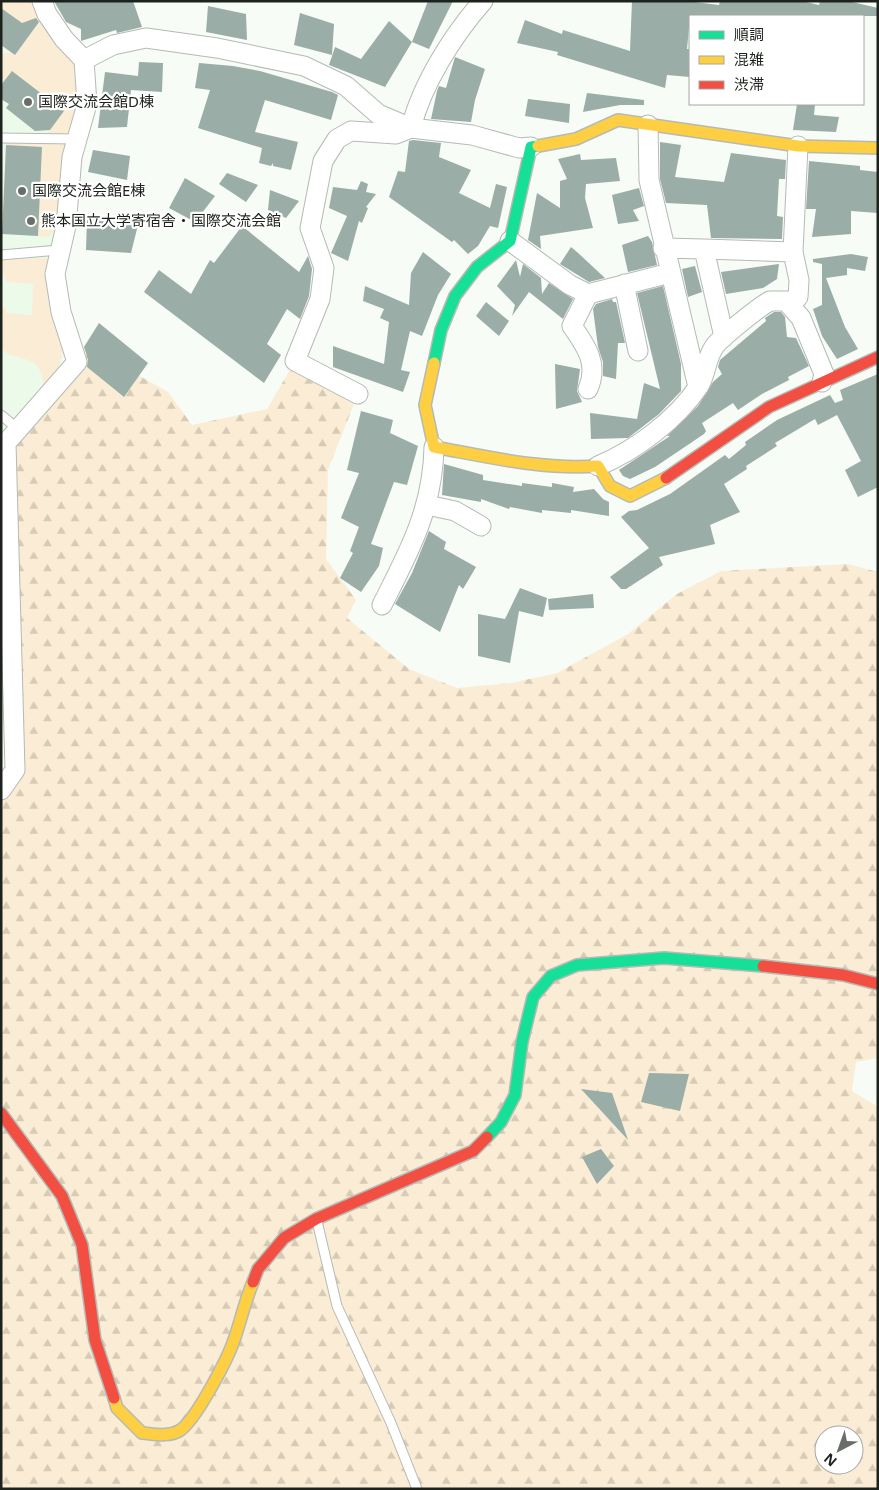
<svg xmlns="http://www.w3.org/2000/svg" width="879" height="1490" font-family="'Noto Sans','Noto Sans JP',sans-serif">
<style>
.built{fill:#ebfae9}
.green{fill:#fbedd5}
.forest{fill:url(#forest-firs);fill-rule:evenodd}
.building{fill:#9aada7}
.lines{fill:none;stroke-linecap:round;stroke-linejoin:round}
.lane-casing{stroke:#b5bab5;stroke-width:11}
.street-casing{stroke:#b5bab5;stroke-width:21}
.fast-casing{stroke:#b5bab5;stroke-width:14}
.slow-casing{stroke:#b5bab5;stroke-width:14}
.jam-casing{stroke:#b5bab5;stroke-width:14}
.lane{stroke:#fefffe;stroke-width:9}
.street{stroke:#fefffe;stroke-width:19}
.fast{stroke:#16e098;stroke-width:11}
.slow{stroke:#ffcf43;stroke-width:11}
.jam{stroke:#f24e42;stroke-width:11}
.poi-dot{fill:#696f68;stroke:#fff;stroke-width:2}
.labels{text-anchor:middle;stroke-width:4.5;stroke-linejoin:round;paint-order:stroke}
.poi-label{font-size:15px;fill:#1d231c;stroke:#fff;text-anchor:start}
</style>
<defs>
<pattern id="forest-firs" width="22" height="20" patternUnits="userSpaceOnUse" patternTransform="scale(1.25)"><rect width="22" height="20" fill="#fbedd5"/><path d="M5 1l3.5 6h-7zM16 11l3.5 6h-7z" fill="#d7cbb6"/></pattern>
</defs>
<rect width="100%" height="100%" fill="#f7fcf6"/>
<path class="built" d="M1 1H33L78 66 48 285 49 297 64 356 57 373 6 430 1 428Z"/>
<path class="green" d="M1 1H33L78 66 81 87 74 135 47 133 64 111 12 71 4 82 1 79V54L17 51 1 8Z
M6 141 70 143 59 227 48 237 38 236 42 148 6 145Z
M51 258C50 270 47 284 49 297 56 340 77 347 45 388 43 382 42 374 39 369 30 354 11 361 1 348V307L6 308V313L32 315 33 284 7 282 4 275 1 274V259Z"/>
<path class="forest" d="M109 337 131 371 168 392 192 425 267 409 295 361 358 394 328 470 326 559 356 600 347 618 409 669 457 688 511 683 557 673 628 634 677 594 721 571 848 564 878 572V1058L856 1062 852 1091 878 1107V1489H1V790L15 770 6 443 77 362ZM824 1435H854V1465H824Z"/>
<path class="building" d="M54 1H133L142 27 117 33 116 30 81 41V29L66 22Z
M428 1H453L429 49 412 42Z
M632 1H686L719 5 720 1H802L819 5 820 1H848L878 8V16H690L687 49H690V77L667 75 665 88 557 55 558 52 517 43 525 20 562 34 563 30 630 51Z
M208 6 246 14 247 40 206 32Z
M1 8 22 23 36 18 39 22 15 55 1 45Z
M300 13 334 24 332 55 294 45Z
M389 21 412 42 385 87 329 65 335 47 361 59Z
M455 57 485 69 475 100 471 122 431 119 437 91 439 86 446 88Z
M139 62 163 63 162 92 131 90 127 127 98 128 105 72 138 76Z
M199 63 233 66 260 71 332 92 338 95 331 120 265 100 255 132 298 142 291 170 273 166V163L271 166 259 163 262 148 198 128 210 90 195 88Z
M12 71 64 111 50 130 35 131 6 108 9 104 1 99V85Z
M587 93 644 100V105H620L583 112Z
M528 99 570 104 569 123 525 116Z
M797 104H815L814 115 839 117 836 132 793 130Z
M413 140 441 143 439 157 471 170 459 193 490 208 496 184 507 187 498 228 490 226 478 246 468 254 454 240 452 242 389 197 398 171 405 172 409 141Z
M660 142 681 145 675 177 724 182 731 153 786 160 785 179H779L777 216 783 217 782 239 711 238 707 205 666 203 660 179Z
M6 145 42 147 38 236 2 234Z
M93 150 130 156 127 180 88 172Z
M580 154 581 160 616 158 620 181 586 184 585 198 593 228 540 236 541 249 528 240 537 193 560 208V181L567 179 558 159Z
M809 161 860 166V170L878 172V213L851 211V234L812 237 816 209H806Z
M227 173 258 185 246 202 219 184Z
M185 178 215 196 195 222 169 208Z
M361 181 368 184 366 192 376 194 366 207 368 208 362 223 359 221 348 261 331 253 347 216 329 208 333 187 357 190Z
M639 188 644 206 633 210 639 221 618 224 612 195Z
M270 190 299 201 286 218 268 210Z
M87 219 138 225 131 253 86 250Z
M242 226 299 272 308 256 312 269 309 296 300 319 287 309 267 344 281 355 264 383 144 292 159 270 191 294 210 260 214 263Z
M648 236 652 242 657 265 628 272 622 245Z
M571 247 577 252 605 278 589 282 560 264Z
M423 252 451 274 438 295 422 336 410 331 401 370 410 372 403 392 333 367V346L384 364 389 322 380 318 384 309 363 301 365 286 409 305 411 273Z
M851 254 868 257 865 271 847 268V275L826 278 845 327 858 349 837 359 822 336 813 309 822 305V264L813 262V259Z
M516 260 520 277 523 264 541 278 542 294 549 283 573 299 563 319 529 292 512 316 515 305 497 286Z
M779 264 777 279 763 288 726 294 721 272Z
M695 266 702 292 688 297 682 269Z
M663 286 681 364V391L659 414 628 438 591 439 590 413 637 419 644 383 660 389 637 293Z
M612 299 613 302H616L625 343H618L616 379 603 376V362L598 347 593 309 596 304Z
M486 302 509 321 499 336 476 316Z
M774 312H781L785 317 787 337 796 338 809 366 788 377 789 380 762 394 738 410 733 403 702 423 706 431 704 434 655 467 630 479 623 476 619 470 670 436H667L698 406 713 382 722 374 718 367 720 360 766 321 765 318Z
M99 323 148 363 124 397 87 367 88 359 84 347Z
M555 364 580 369 577 391 582 402 556 409Z
M878 374V487L858 497 845 470 861 461 837 415 818 425 815 419 775 443 777 446 746 466 747 469 724 484 740 512 710 525 715 544 659 557 663 565 626 589H621L610 577 649 548 621 517 629 511 637 510 670 494 725 455 729 459 746 445 745 442 777 420 830 395 835 403 843 400 840 390Z
M361 411 393 420 390 433 418 446 407 485 394 482 371 544 383 548 379 566 361 592 340 578 353 553 350 551 359 527 341 518 359 473 347 470Z
M444 464 483 475V480L522 486V483L552 487V483L574 487 573 492 594 489 603 499 609 502V516L571 510V513L542 510V513L510 507 509 509 481 499V502L442 495Z
M429 531 446 542 444 549 476 567 463 589 459 585 440 632 395 604 412 573Z
M520 588 547 598 543 617 519 611 510 663 478 656V614L505 619Z
M593 594 594 608 549 610 548 599Z
M649 1073 689 1074 680 1111 641 1102Z
M581 1089 612 1093 628 1140Z
M601 1149 614 1166 597 1184 582 1157Z"/>
<g class="lines">
<defs>
<path id="lane" d="M1 138 77 139
M1 255 59 250
M1 415 18 429
M317 1221 337 1306 391 1423 417 1489"/>
<path id="street" d="M84 60 113 45 146 38 217 48 304 66 346 86 378 114 411 128 472 135 519 148 531 147
M648 125 649 180 698 387
M510 241 570 285 588 294 670 273
M663 248 704 249
M793 252 798 146
M624 284 638 351
M724 337 704 249 793 252 799 280 798 297 794 301H786
M588 389C599 364 586 346 572 326L588 294
M358 394 295 361 320 299 324 268 310 228 323 161 337 139 351 131 396 134 411 128C422 84 453 35 483 1
M598 466C636 450 676 420 699 386 706 374 706 359 714 347 719 339 760 306 770 301H786L801 318 824 374 822 382
M427 505 455 511 481 526
M382 605C409 552 433 508 434 447
M1 790 15 770 6 443 77 362 61 312 55 274 66 226 72 157 87 104 84 60 64 39 47 14 42 1"/>
<path id="fast" d="M434 363 441 330 455 296 477 267 510 241 531 147 538 146
M487 1137 501 1122 515 1095 522 1042 533 997 551 976 577 965 664 958 763 966"/>
<path id="slow" d="M538 146 576 139 618 120 798 146 878 148
M434 363 425 405 434 447C489 457 542 470 598 466L610 486 630 496 666 478
M114 1398 117 1408 142 1433C155 1434 168 1437 179 1431 195 1422 228 1358 234 1340 241 1320 245 1301 253 1282"/>
<path id="jam" d="M666 478 769 407 878 357
M763 966 843 975 878 984
M1 1113 62 1196 82 1245 95 1340 114 1398
M253 1282 258 1269 284 1238 316 1219 473 1151 487 1137"/>
</defs>
<use href="#lane" class="lane-casing"/>
<use href="#street" class="street-casing"/>
<use href="#fast" class="fast-casing"/>
<use href="#slow" class="slow-casing"/>
<use href="#jam" class="jam-casing"/>
<use href="#lane" class="lane"/>
<use href="#street" class="street"/>
<use href="#fast" class="fast"/>
<use href="#slow" class="slow"/>
<use href="#jam" class="jam"/>
</g>
<g class="poi-dot">
<circle cx="28" cy="102" r="5"/>
<circle cx="22" cy="191" r="5"/>
<circle cx="31" cy="221" r="5"/>
</g>
<g class="labels">
<g class="poi-label">
<text x="38" y="107">国際交流会館D棟</text>
<text x="32" y="196">国際交流会館E棟</text>
<text x="41" y="226">熊本国立大学寄宿舎・国際交流会館</text>
</g>
</g>
<rect width="879" height="1490" fill="none" stroke="#1d231c" stroke-width="5"/>
<rect x="689" y="15" width="175" height="90" fill="#ffffff" stroke="#a5a7a4"/>
<rect x="699" y="31" width="25" height="8" fill="#16e098" stroke="#a5a7a4"/>
<text x="734" y="40" font-size="15" fill="#1d231c">順調</text>
<rect x="699" y="56" width="25" height="8" fill="#ffcf43" stroke="#a5a7a4"/>
<text x="734" y="65" font-size="15" fill="#1d231c">混雑</text>
<rect x="699" y="81" width="25" height="8" fill="#f24e42" stroke="#a5a7a4"/>
<text x="734" y="90" font-size="15" fill="#1d231c">渋滞</text>
<g transform="translate(839 1450) rotate(221)"><circle r="24" fill="#ffffff" stroke="#a5a7a4"/>
<path d="M0-4L9 19L0 12L-9 19Z" fill="#696f68"/>
<text y="-8" font-size="14" font-weight="bold" text-anchor="middle" fill="#1d231c">N</text>
</g>
</svg>
